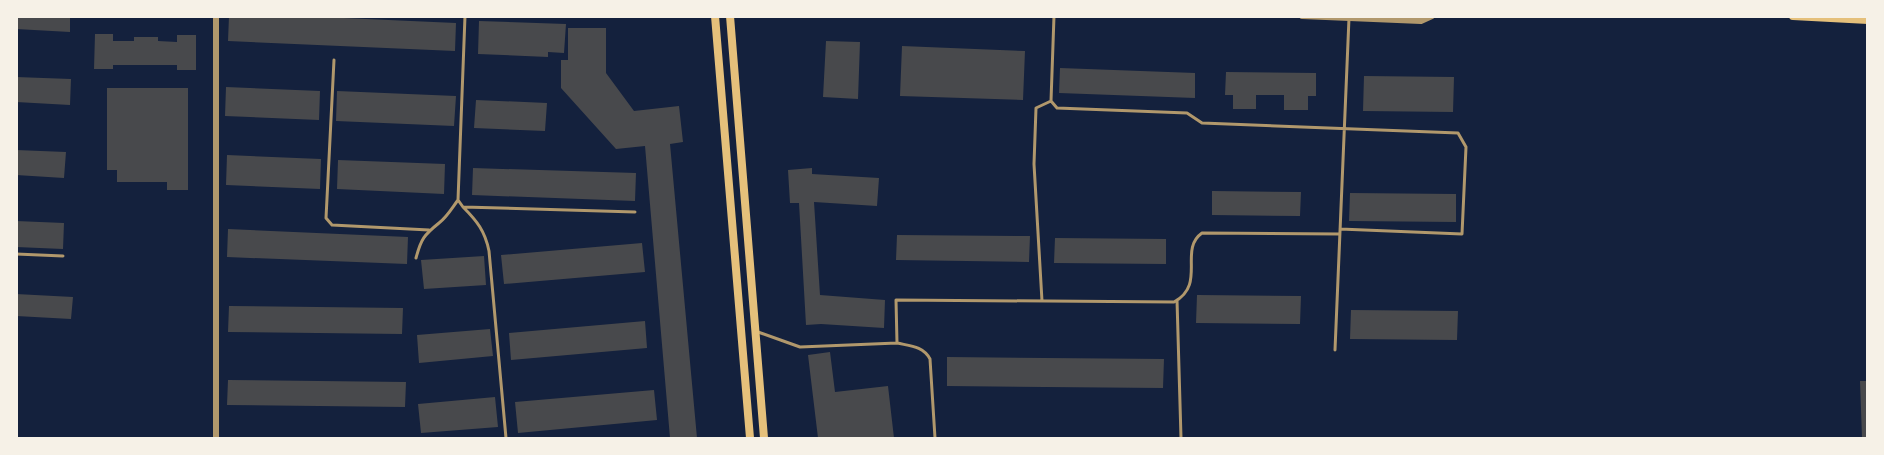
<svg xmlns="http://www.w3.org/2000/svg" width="1884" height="455" font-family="Montserrat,sans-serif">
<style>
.building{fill:#48494c}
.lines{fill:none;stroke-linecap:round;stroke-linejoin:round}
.service{stroke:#b1986c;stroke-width:3}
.minor{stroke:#b1986c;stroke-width:6}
.secondary{stroke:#e5c07b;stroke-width:8}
</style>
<rect width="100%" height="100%" fill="#14213d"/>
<path class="building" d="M16 16H70V32L16 29Z
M229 16H299L456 23 455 51 228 41Z
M479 21 566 24 564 53 548 52V57L478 54Z
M568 28H606V73L634 111 679 106 683 142 670 144 697 438H670L645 146 616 149 561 88V60H568Z
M95 34H113V41H134V37H158V41L177 42V35H196V70H177V65H113V69H94Z
M826 41 860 42 858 99 823 97Z
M902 46 1025 51 1023 100 900 96Z
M1060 68 1195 73V98L1059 93Z
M1226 72 1316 73V96H1308V110H1284V95H1256V109H1233V95H1225Z
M1364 76 1454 77 1453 112 1363 111Z
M16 77 71 79 70 105 16 102Z
M226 87 320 91 319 120 225 116Z
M107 88H188V190H167V182H117V170H107Z
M337 91 456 96 454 126 336 121Z
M476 100 547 103 545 131 474 128Z
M16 150 66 152 64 178 16 175Z
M227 155 321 159 320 189 226 185Z
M338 160 445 164 444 194 337 189Z
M473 168 636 173 635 201 472 195Z
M812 168V174L879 178 877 206 814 202 820 295 885 300 884 328 821 324 806 325 799 203H790L788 170Z
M1212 191 1301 192 1300 216 1212 215Z
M1350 193 1456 194V222L1349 221Z
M16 221 64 223 63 249 16 247Z
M228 229 408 237 407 264 227 257Z
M897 235 1030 236 1029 262 896 260Z
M1055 238 1166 239V264L1054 263Z
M642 243 645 272 504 284 501 255Z
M484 256 486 285 424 289 421 260Z
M16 294 73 297 71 319 16 316Z
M1197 295 1301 296 1300 324 1196 323Z
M229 306 403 308 402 334 228 332Z
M1351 310 1458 311 1457 340 1350 339Z
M645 321 647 348 511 360 509 333Z
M490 329 493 356 419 363 417 335Z
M830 352 835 392 888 386 894 438H818L808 355Z
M947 357 1164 359 1163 388 947 386Z
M228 380 406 382 405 407 227 405Z
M1860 381H1868V438H1862Z
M654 390 657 420 518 433 515 402Z
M495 397 498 427 421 433 418 404Z"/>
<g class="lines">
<path class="service" d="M334 60 326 218 332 225 429 230
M1051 101 1057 108 1187 113 1202 123 1458 133 1466 147 1462 234 1340 229
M458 200 463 207 635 212
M463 207C477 221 485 231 489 251L506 438
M16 254 63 256
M416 258C421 239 424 235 439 223 447 217 452 208 458 200L465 16
M1177 300 1181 438
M1042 301 1034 164 1036 108 1051 101 1054 16
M758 332 800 347 897 343 896 300 1174 302C1207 284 1178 250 1202 233L1340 234
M897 343C910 346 923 346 930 359L935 438
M1335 350 1349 18"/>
<path class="minor" d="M1302 16 1421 21 1432 16
M216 438V16"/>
<path class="secondary" d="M715 16 750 438
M730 16 764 438
M1793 16 1868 20"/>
</g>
<rect width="1884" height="455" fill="none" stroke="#f6f1e7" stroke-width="36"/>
</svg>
